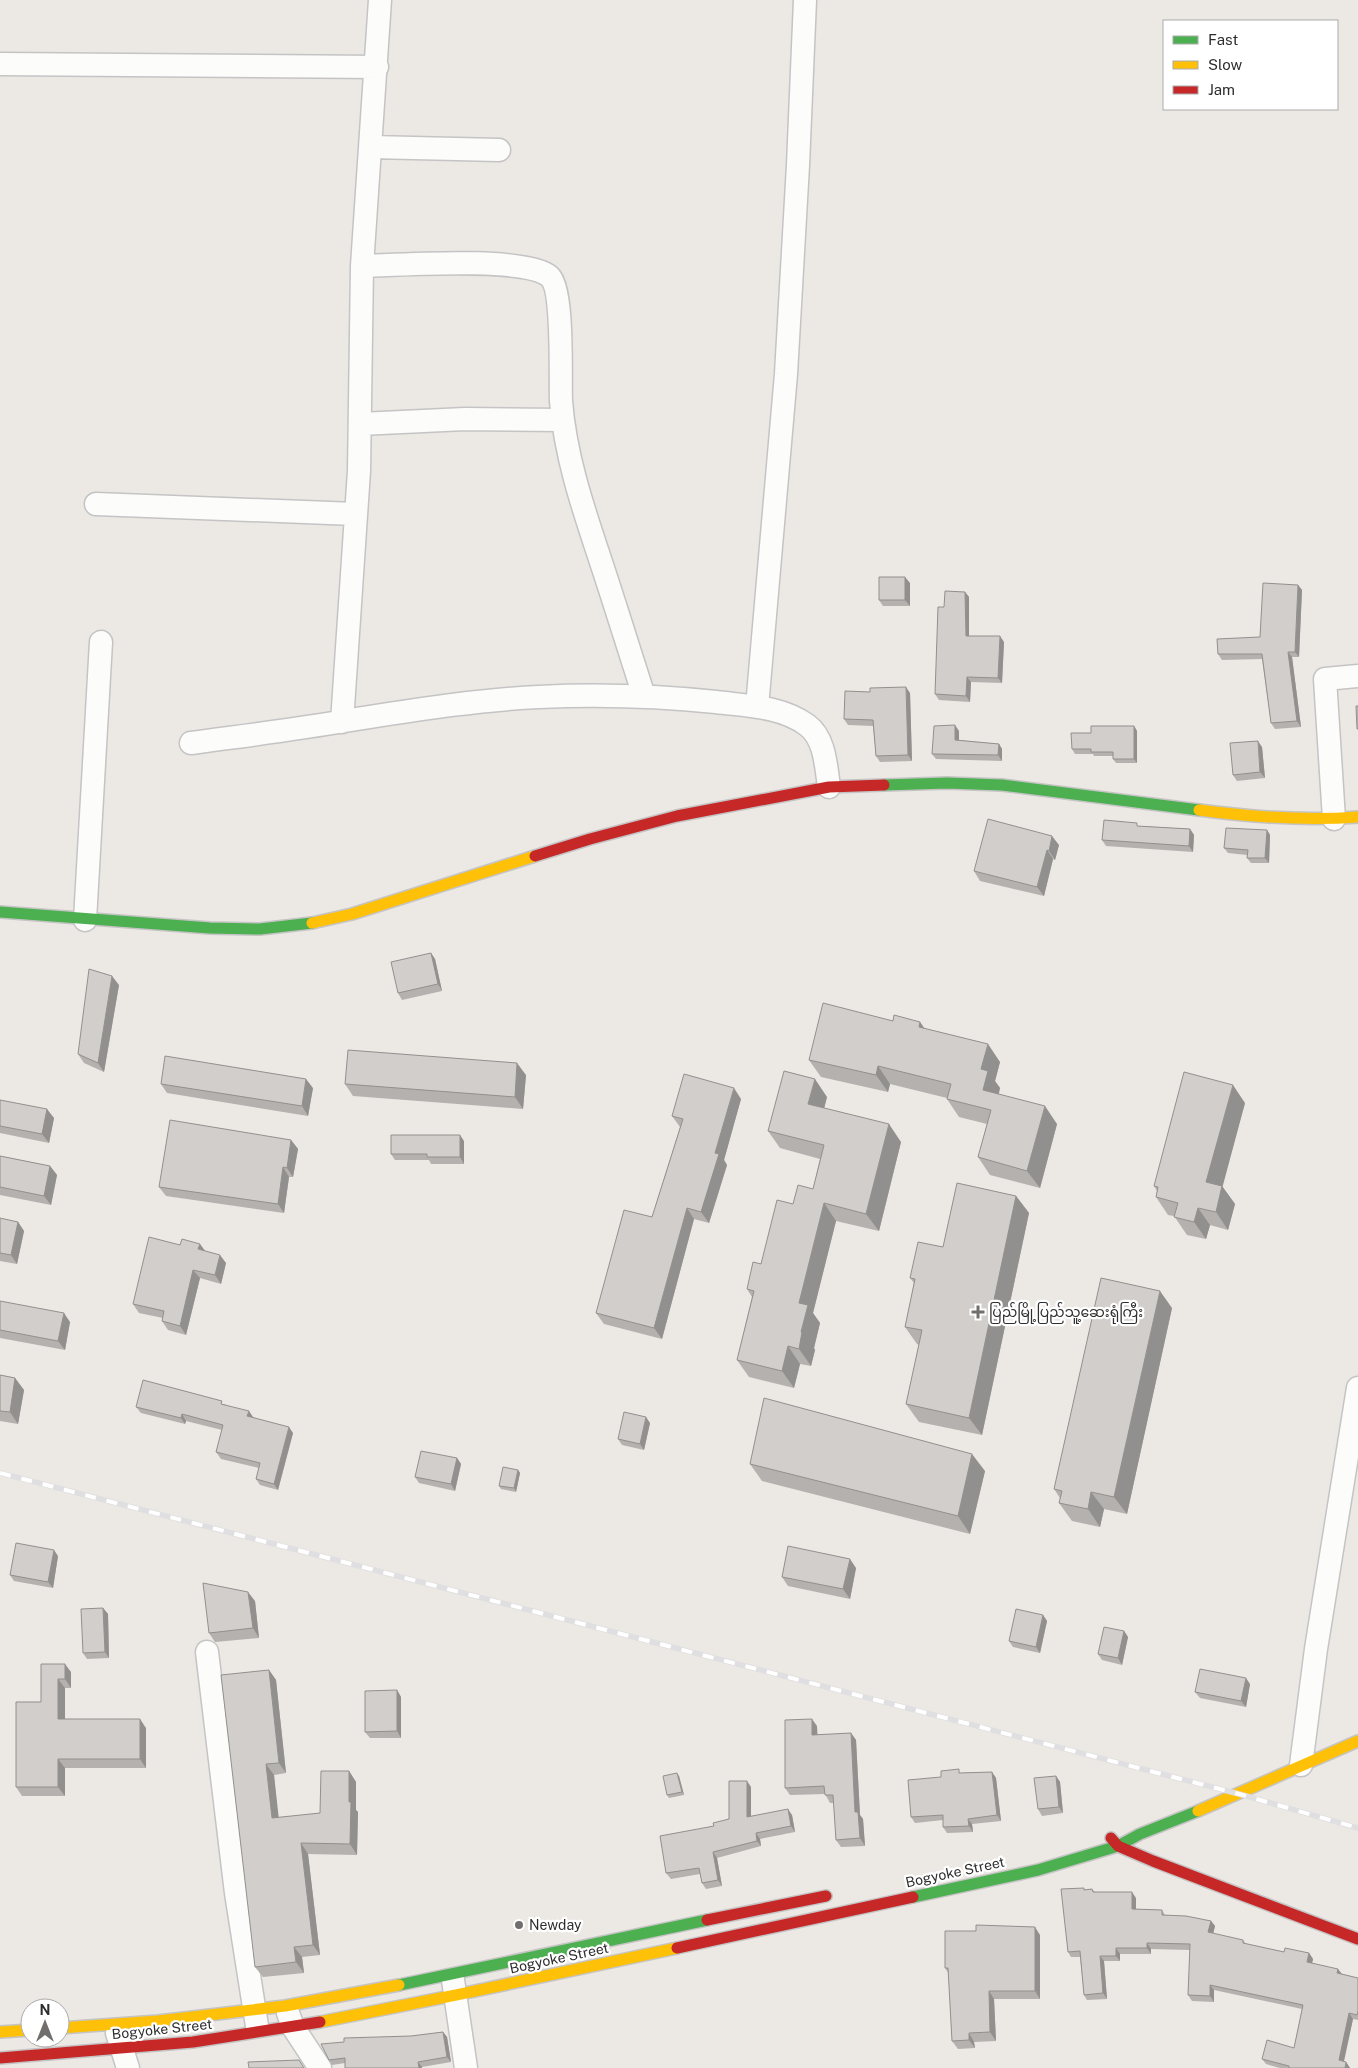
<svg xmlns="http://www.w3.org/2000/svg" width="1358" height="2068" font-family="'Public Sans','Noto Sans Myanmar',sans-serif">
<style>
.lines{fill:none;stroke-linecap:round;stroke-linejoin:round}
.street-casing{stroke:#c5c4c5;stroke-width:25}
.fast-casing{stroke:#c5c4c5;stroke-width:14}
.slow-casing{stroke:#c5c4c5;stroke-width:14}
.jam-casing{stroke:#c5c4c5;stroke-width:14}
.street{stroke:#fcfcfb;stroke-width:22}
.fast{stroke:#4caf50;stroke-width:11}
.slow{stroke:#ffc107;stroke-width:11}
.jam{stroke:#c62828;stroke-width:11}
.rail-casing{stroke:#dfdfe1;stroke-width:5.5}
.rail{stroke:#fff;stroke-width:4;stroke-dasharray:11;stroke-linecap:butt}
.wall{fill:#b4b1af}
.shaded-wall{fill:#92908e}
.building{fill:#d1cecb;stroke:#92908e}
.poi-dot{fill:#706f6e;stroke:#fff;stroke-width:2}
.labels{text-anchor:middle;stroke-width:4.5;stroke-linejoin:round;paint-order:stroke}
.poi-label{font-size:14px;fill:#2e2e2e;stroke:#fff;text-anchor:start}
.street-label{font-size:14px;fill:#2e2e2e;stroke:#fff}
</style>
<rect width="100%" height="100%" fill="#ece8e4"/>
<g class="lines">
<defs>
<path id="street" d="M0 64 377 67
M371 147 499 150
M362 266C398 265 524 256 549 276 564 288 560 378 561 401 565 455 583 508 600 559 615 604 629 650 644 696
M360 424 465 419 562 420
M96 504 355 514
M757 707 786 374 798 165 805 0
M342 722 359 471 362 266 380 0
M191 743C242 736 293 730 344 721 409 711 474 700 539 697 598 694 657 696 716 702 747 706 781 706 807 725 825 738 826 766 829 787
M1334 819 1325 679 1358 676
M85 920 101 642
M207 1652 236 1893 257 2026
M1301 1765 1316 1649 1358 1388
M453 1980 466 2068
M288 2013 293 2027 320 2068
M117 2033 128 2068"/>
<path id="fast" d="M884 785 947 783 1002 785 1199 810
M0 912 210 928 260 929 312 923
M913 1897 1038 1870 1118 1846 1140 1834 1198 1811
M399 1985 707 1920"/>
<path id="slow" d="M1199 810C1251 817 1305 821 1358 817
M312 923 352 914 535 856
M1198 1811 1358 1741
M320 2022 456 1995 677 1948
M60 2028 158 2021 285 2006 399 1985
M0 2032 30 2030"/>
<path id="jam" d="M535 856 590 839 677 816 829 787 884 785
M1111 1838 1118 1846 1153 1861 1358 1939
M707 1920 826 1896
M677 1948 913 1897
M0 2058 193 2042 320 2022"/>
</defs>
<use href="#street" class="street-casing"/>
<use href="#fast" class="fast-casing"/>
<use href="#slow" class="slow-casing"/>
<use href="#jam" class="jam-casing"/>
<use href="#street" class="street"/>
<use href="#fast" class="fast"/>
<use href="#slow" class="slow"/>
<use href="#jam" class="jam"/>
<defs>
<path id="rail" d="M0 1473 1239 1794 1358 1828"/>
</defs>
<use href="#rail" class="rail-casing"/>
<use href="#rail" class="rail"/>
</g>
<path class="wall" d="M910 583V606H883L879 600Z
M1298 585 1302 590 1299 657H1292L1301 727 1275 729 1271 723 1262 659 1222 660 1218 654 1260 637Z
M965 592 969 597V636L1004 642 1002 683 971 682 970 702 939 700 935 694 944 607Z
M910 693 912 761 880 762 876 756 873 726 848 725 844 719Z
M1134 726 1137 731V763H1116L1113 759V756H1094L1093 754H1075L1072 749 1091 733Z
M959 731V740L999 744 1002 749V761L936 759 932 754Z
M1262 747 1265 778 1237 781 1233 775Z
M1140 826 1190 829 1194 835 1193 852 1106 846 1102 840Z
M1267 830 1270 835 1269 863H1251L1247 858V855L1228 853 1224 848Z
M1059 845 1055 860 1053 859 1044 896 980 881 974 871Z
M431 953 435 959 442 991 402 1000 398 993Z
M119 985 104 1072 84 1063 78 1054Z
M893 1021 920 1022 925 1029 1000 1062 995 1081 1000 1088 999 1094 1057 1124 1040 1188 990 1175 978 1157 987 1124 959 1117 947 1099V1098L890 1084 888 1092 821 1077 809 1060Z
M526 1075 523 1109 353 1096 345 1084Z
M161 1084 313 1088 308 1116 167 1093Z
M827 1097 824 1108 901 1142 879 1231 836 1221 813 1313 820 1323 814 1348 815 1350 811 1366 800 1364 794 1388 749 1377 737 1360 752 1297 747 1289 793 1204 813 1189 820 1159 780 1148 768 1131Z
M741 1099 724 1160 727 1165 709 1223 694 1219 662 1339 604 1324 596 1313 652 1217 680 1127 672 1116Z
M0 1100 54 1118 49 1143 0 1133Z
M1245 1103 1222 1186 1235 1204 1228 1230 1210 1225 1206 1239 1187 1235 1174 1216 1168 1215 1156 1197 1157 1191 1154 1186Z
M291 1140 298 1149 293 1177H289L284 1213 166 1196 159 1187Z
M464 1141V1164H431L429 1160H395L391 1154Z
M0 1156 50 1166 57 1175 51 1205 0 1195Z
M1016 1196 1029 1213 982 1435 919 1422 906 1404 919 1345 917 1344 905 1327 914 1283 910 1278Z
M0 1218 18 1222 24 1231 17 1264 0 1261Z
M205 1251 226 1263 221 1284 200 1278 186 1335 168 1330 162 1321 163 1318 139 1313 133 1304Z
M0 1301 70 1322 65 1350 0 1338Z
M1172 1308 1127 1514 1104 1509 1100 1527 1072 1521 1059 1503 1060 1498 1054 1489Z
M0 1375 15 1378 24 1390 18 1424 0 1421Z
M224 1404 253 1417 293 1433 278 1490 260 1485 256 1479 259 1468 221 1459 216 1452 222 1430 186 1421 185 1424 141 1413 136 1407Z
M650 1423 644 1450 622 1445 618 1439Z
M457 1458 461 1464 455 1491 419 1483 415 1477Z
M750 1464 985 1471 970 1534 762 1481Z
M518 1470 520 1473 516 1492 501 1489 499 1486Z
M58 1556 53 1588 14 1581 10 1575Z
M856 1568 850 1599 788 1586 782 1577Z
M255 1601 259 1638 215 1642 209 1633Z
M103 1608 108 1614 109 1658 87 1659 83 1653Z
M1043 1615 1047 1621 1040 1653 1013 1647 1009 1641Z
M1124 1631 1128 1637 1122 1665 1102 1660 1098 1654Z
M41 1664 71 1672V1688H65V1719L146 1728V1768H65V1796H22L16 1787 41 1702Z
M269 1670 276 1680 286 1773 274 1775 278 1818 320 1813 349 1771 356 1782V1810L358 1812 357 1855 308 1854 320 1955 302 1957 304 1973 263 1977 255 1967Z
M1250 1684 1246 1707 1200 1698 1195 1692Z
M397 1690 401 1697V1738H370L365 1732Z
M817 1726V1735L851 1733 856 1740 860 1815 863 1819 865 1846 841 1847 836 1840 834 1803H830L825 1794 790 1795 785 1788Z
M992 1772 996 1778 1001 1821 972 1824 973 1832 947 1833 943 1827V1820L915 1823 911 1817 941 1777 961 1773Z
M679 1776 684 1795 669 1798 667 1795Z
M1056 1776 1060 1782 1063 1813 1042 1816 1038 1809Z
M751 1787V1816L792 1815 795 1832 760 1839 761 1846 717 1858 722 1886 706 1889 702 1883 700 1874 671 1879 666 1873 714 1826 729 1819Z
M1092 1889 1095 1892 1136 1898V1909L1162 1910 1165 1915 1211 1921 1215 1926 1213 1934 1243 1940 1246 1944 1284 1952 1309 1953 1313 1959 1312 1963 1342 1974 1358 1978V2020L1353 2019 1343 2062H1346L1350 2068H1280L1266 2064 1262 2059 1294 2048 1302 2009 1214 1990V2002L1192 2001 1188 1995 1190 1950 1151 1949V1954H1120V1961H1104L1107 1999 1087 2000 1084 1995 1080 1957H1071L1068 1952 1085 1890Z
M1040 1935V1999H994L996 2041 974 2042 975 2048 958 2049 952 2041 949 1974 945 1968Z
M443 2032 447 2037 451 2062 422 2067 345 2063 332 2065 329 2060 411 2036Z"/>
<path class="shaded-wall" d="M905 577 910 583V606L905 600Z
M1298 585 1302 590 1299 657 1295 652Z
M965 592 969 597V641L966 636Z
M1000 636 1004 642 1002 683 998 678Z
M1288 652 1292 657 1301 727 1297 721Z
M967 677 971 682 970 702 966 696Z
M906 687 910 693 912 761 908 755Z
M955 725 959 731V745L955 740Z
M1134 726 1137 731V763L1134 759Z
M1258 741 1262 747 1265 778 1260 772Z
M999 744 1002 749V761L998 755Z
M1190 829 1194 835 1193 852 1189 846Z
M1267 830 1270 835 1269 863 1265 858Z
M1052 836 1059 845 1055 860 1049 851Z
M1047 850 1053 859 1044 896 1037 887Z
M431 953 435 959 442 991 438 984Z
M112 976 119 985 104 1072 98 1063Z
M920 1022 932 1040 919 1027Z
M988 1044 1000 1062 995 1081 1000 1088 995 1107 983 1090 981 1069Z
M517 1063 526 1075 523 1109 515 1097Z
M878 1066 890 1084 888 1092 876 1075Z
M306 1079 313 1088 308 1116 302 1106Z
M815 1079 827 1097 821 1121 808 1104Z
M1233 1085 1245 1103 1219 1200 1206 1182Z
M734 1088 741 1099 724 1160 727 1165 709 1223 701 1212 715 1153Z
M1045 1106 1057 1124 1040 1188 1027 1171Z
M47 1109 54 1118 49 1143 42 1134Z
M889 1124 901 1142 879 1231 866 1214Z
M460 1135 464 1141V1164L460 1157Z
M291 1140 298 1149 293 1177 287 1168Z
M50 1166 57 1175 51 1205 44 1196Z
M283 1167 289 1177 284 1213 278 1204Z
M1222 1186 1235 1204 1228 1230 1216 1212Z
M1016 1196 1029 1213 982 1435 969 1418Z
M824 1203 836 1221 813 1313 820 1323 814 1348 815 1350 811 1366 799 1349 801 1332 799 1303Z
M687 1208 694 1219 662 1339 654 1328Z
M1198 1208 1210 1225 1206 1239 1194 1222Z
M18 1222 24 1231 17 1264 11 1255Z
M200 1244 206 1252 198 1249Z
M220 1255 226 1263 221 1284 215 1275Z
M193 1270 200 1278 186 1335 180 1326Z
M1160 1291 1172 1308 1127 1514 1114 1497Z
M64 1313 70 1322 65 1350 58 1341Z
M788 1346 800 1364 794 1388 782 1371Z
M15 1378 24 1390 18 1424 10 1412Z
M249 1411 253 1417 252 1422 247 1416Z
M182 1414 186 1421 185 1424 181 1418Z
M646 1417 650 1423 644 1450 640 1444Z
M289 1427 293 1433 278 1490 274 1484Z
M972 1454 985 1471 970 1534 958 1516Z
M457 1458 461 1464 455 1491 451 1484Z
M518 1470 520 1473 516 1492 514 1488Z
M1091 1492 1104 1509 1100 1527 1088 1509Z
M54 1550 58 1556 53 1588 48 1582Z
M850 1559 856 1568 850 1599 843 1589Z
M248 1592 255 1601 259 1638 253 1628Z
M103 1608 108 1614 109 1658 105 1652Z
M1043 1615 1047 1621 1040 1653 1036 1647Z
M1124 1631 1128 1637 1122 1665 1118 1658Z
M65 1664 71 1672V1688L65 1679Z
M269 1670 276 1680 286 1773 279 1763Z
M1246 1678 1250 1684 1246 1707 1241 1701Z
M58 1679 65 1688V1728L58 1719Z
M397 1690 401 1697V1738L397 1731Z
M140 1719 146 1728V1768L140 1759Z
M812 1719 817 1726 818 1743 812 1735Z
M851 1733 856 1740 860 1815 863 1819 865 1846 860 1838 855 1812Z
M58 1759 65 1768V1796L58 1787Z
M266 1764 274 1775 280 1829 272 1818Z
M349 1771 356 1782V1810L358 1812 357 1855 350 1844 349 1802Z
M992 1772 996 1778 1001 1821 997 1815Z
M677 1773 679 1776 684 1795 682 1792Z
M1056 1776 1060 1782 1063 1813 1059 1807Z
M747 1781 751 1787V1823L747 1817Z
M788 1809 792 1815 795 1832 791 1826Z
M968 1819 972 1824 973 1832 969 1826Z
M756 1833 760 1839 761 1846 757 1841Z
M301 1843 308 1854 320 1955 313 1945Z
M713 1852 717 1858 722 1886 718 1880Z
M1132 1892 1136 1898V1914L1132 1909Z
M1211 1921 1215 1926 1212 1938 1208 1932Z
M1035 1927 1040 1935V1999L1035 1991Z
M1147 1943 1151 1949V1954L1147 1948Z
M294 1947 302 1957 304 1973 296 1962Z
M1116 1948 1120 1954V1961L1116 1956Z
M1309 1953 1313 1959 1311 1968 1307 1962Z
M1100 1956 1104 1961 1107 1999 1103 1993Z
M1338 1969 1342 1974 1337 1973Z
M1210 1985 1214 1990V2002L1210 1996Z
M989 1991 994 1999 996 2041 990 2032Z
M1349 2013 1353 2019 1343 2066 1339 2060Z
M443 2032 447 2037 451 2062 447 2057Z
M969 2033 974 2042 975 2048 969 2040Z
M418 2062 422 2067V2068H419Z
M1346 2062 1350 2068H1345Z"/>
<path class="building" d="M879 577H905V600H879Z
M1263 583 1298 585 1295 652H1288L1297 721 1271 723 1262 654H1218L1217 639 1260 637Z
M945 591 965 592 966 636H1000L998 678 967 677 966 696 935 694 938 607H944Z
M906 687 908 755 876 756 873 720 844 719 845 691 870 692V688Z
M1356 706H1358V729H1357Z
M955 725V740L999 744 998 755 932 754 934 726Z
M1091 726H1134V759H1113V752H1091V749H1072L1071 733H1091Z
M1258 741 1260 772 1233 775 1230 743Z
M988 819 1052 836 1049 851 1047 850 1037 887 974 871Z
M1104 820 1137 823V826L1190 829 1189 846 1102 840Z
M1226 828 1267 830 1265 858H1247L1248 850 1224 848Z
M431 953 438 984 398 993 391 962Z
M89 969 112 976 98 1063 78 1054Z
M823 1003 893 1021 894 1015 920 1022 919 1027 988 1044 981 1069 988 1071 983 1090 1045 1106 1027 1171 978 1157 991 1110 947 1099 951 1084 878 1066 876 1075 809 1060Z
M348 1050 517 1063 515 1097 345 1084Z
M165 1056 306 1079 302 1106 161 1084Z
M784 1071 815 1079 808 1104 889 1124 866 1214 824 1203 799 1303 808 1305 801 1332H802L799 1349 788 1346 782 1371 737 1360 754 1291 747 1289 753 1262 761 1264 777 1200 793 1204 798 1185 813 1189 824 1145 768 1131Z
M1184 1072 1233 1085 1206 1182 1222 1186 1216 1212 1198 1208 1194 1222 1174 1217 1178 1203 1156 1197 1158 1187 1154 1186Z
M684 1074 734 1088 715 1153 719 1154 701 1212 687 1208 654 1328 596 1313 624 1210 652 1217 683 1119 672 1116Z
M0 1100 47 1109 42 1134 0 1126Z
M170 1120 291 1140 287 1168 283 1167 278 1204 159 1187Z
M391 1135H460V1157H427V1154H391Z
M0 1156 50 1166 44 1196 0 1187Z
M957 1183 1016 1196 969 1418 906 1404 922 1330 905 1327 915 1279 910 1278 918 1242 943 1247Z
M0 1218 18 1222 11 1255 0 1253Z
M149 1237 180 1245 182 1239 200 1244 198 1249 220 1255 215 1275 193 1270 180 1326 162 1321 164 1311 133 1304Z
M1101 1278 1160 1291 1114 1497 1091 1492 1088 1509 1059 1503 1062 1491 1054 1489Z
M0 1301 64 1313 58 1341 0 1330Z
M0 1375 15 1378 10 1412 0 1411Z
M143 1380 222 1401 221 1404 249 1411 247 1416 289 1427 274 1484 256 1479 260 1463 216 1452 223 1425 182 1414 181 1418 136 1407Z
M764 1398 972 1454 958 1516 750 1464Z
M624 1412 646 1417 640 1444 618 1439Z
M421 1451 457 1458 451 1484 415 1477Z
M503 1467 518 1470 514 1488 499 1486Z
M16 1543 54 1550 48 1582 10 1575Z
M788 1546 850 1559 843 1589 782 1577Z
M203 1583 248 1592 253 1628 209 1633Z
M103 1608 105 1652 83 1653 81 1609Z
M1016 1609 1043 1615 1036 1647 1009 1641Z
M1104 1627 1124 1631 1118 1658 1098 1654Z
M41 1664H65V1679H58V1719H140V1759H58V1787H16V1702H41Z
M1200 1669 1246 1678 1241 1701 1195 1692Z
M269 1670 279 1763 266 1764 272 1818 320 1813 321 1771H349V1802H351L350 1844 301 1843 313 1945 294 1947 296 1962 255 1967 221 1675Z
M397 1690V1731L365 1732V1691Z
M812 1719V1735L851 1733 855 1812H858L860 1838 836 1840 833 1795H825L824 1786 785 1788V1720Z
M959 1769V1773L992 1772 997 1815 968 1819 969 1826 943 1827V1815L911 1817 908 1780 941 1777V1771Z
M677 1773 682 1792 667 1795 663 1776Z
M1056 1776 1059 1807 1038 1809 1034 1778Z
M729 1781H747V1817L788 1809 791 1826 756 1833 757 1841 713 1852 718 1880 702 1883 699 1868 666 1873 660 1836 714 1826 713 1823 729 1819Z
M1084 1888V1890L1092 1889 1093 1892H1132V1909L1162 1910V1915L1186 1916 1211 1921 1208 1932 1243 1940V1943L1284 1952 1285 1948 1309 1953 1307 1962 1338 1969 1337 1973 1358 1978V2011L1357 2015 1349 2013 1339 2060 1346 2062 1345 2068H1289V2066L1262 2059 1267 2040 1294 2048 1303 2005 1210 1985V1996L1188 1995 1190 1944 1147 1943V1948H1116V1956H1100L1103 1993 1084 1995 1080 1951 1068 1952 1061 1889Z
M976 1925 1035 1927V1991H989L990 2032 969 2033V2040L952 2041 948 1968H945V1931H976Z
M443 2032 447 2057 418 2062 419 2068H345V2058L329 2060 321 2044 344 2042V2038L411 2036Z
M299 2060 304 2068H249L248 2062Z"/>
<g class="poi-dot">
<path d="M975.5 1304.5h5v5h5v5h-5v5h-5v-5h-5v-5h5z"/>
<circle cx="519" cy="1925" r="5"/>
</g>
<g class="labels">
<g class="poi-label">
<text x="989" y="1317">ပြည်မြို့ပြည်သူ့ဆေးရုံကြီး</text>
<text x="529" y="1930">Newday</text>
</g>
<g class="street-label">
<text transform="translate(955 1872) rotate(-12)" y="5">Bogyoke Street</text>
<text transform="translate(559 1958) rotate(-12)" y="5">Bogyoke Street</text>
<text transform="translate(162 2029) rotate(-6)" y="5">Bogyoke Street</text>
</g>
</g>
<rect x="1163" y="20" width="175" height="90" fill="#ffffff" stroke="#ababab"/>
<rect x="1173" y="36" width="25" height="8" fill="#4caf50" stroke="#ababab"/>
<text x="1208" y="45" font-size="15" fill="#2e2e2e">Fast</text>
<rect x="1173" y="61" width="25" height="8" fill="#ffc107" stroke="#ababab"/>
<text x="1208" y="70" font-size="15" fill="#2e2e2e">Slow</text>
<rect x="1173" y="86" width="25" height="8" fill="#c62828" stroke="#ababab"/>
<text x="1208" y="95" font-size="15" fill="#2e2e2e">Jam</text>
<g transform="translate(45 2023)"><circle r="24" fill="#ffffff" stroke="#ababab"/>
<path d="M0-4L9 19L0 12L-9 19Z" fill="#706f6e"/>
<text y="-8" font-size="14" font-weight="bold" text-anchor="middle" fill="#2e2e2e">N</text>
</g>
</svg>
